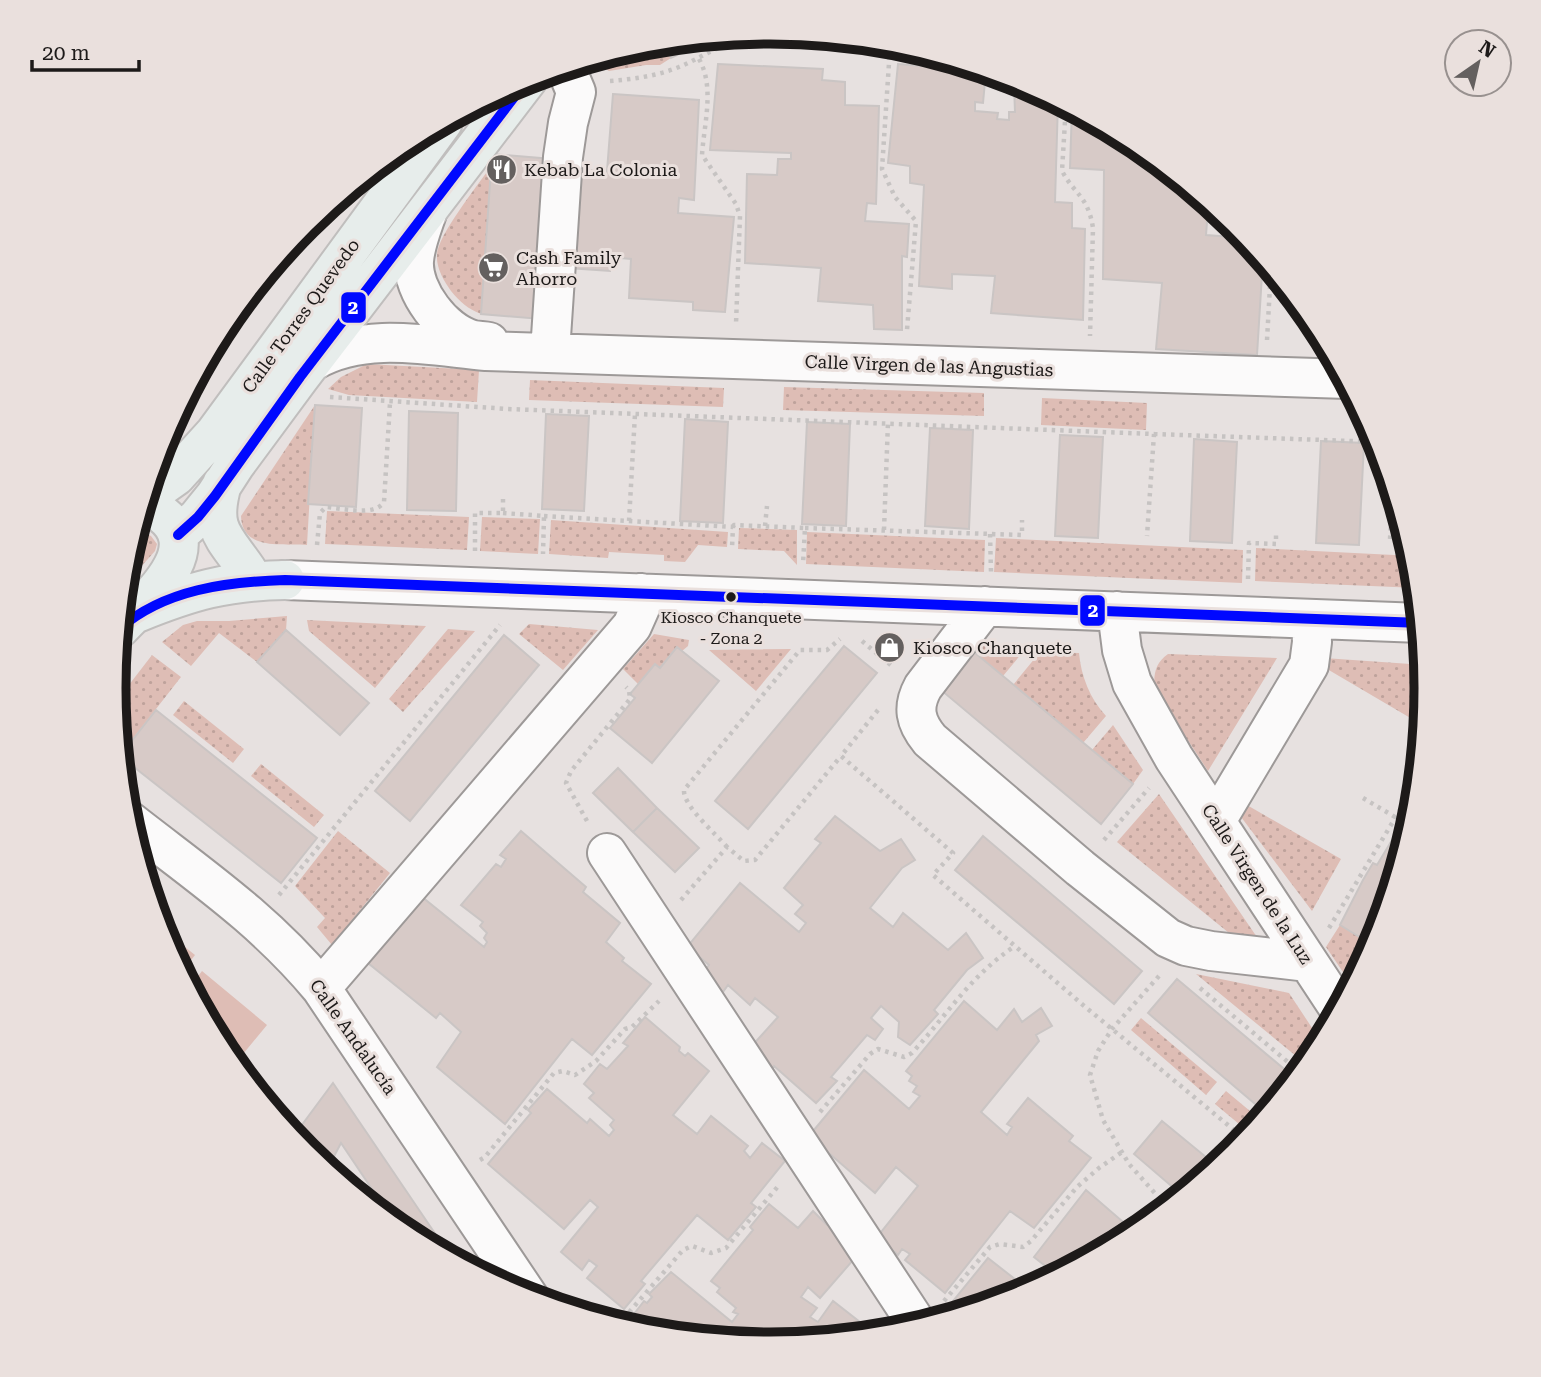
<svg xmlns="http://www.w3.org/2000/svg" width="1541" height="1377" font-family="'Roboto Serif',serif">
<style>
.grass{fill:url(#grass-dots)}
.pitch{fill:#debdb5}
.building{fill:#d7cac7;stroke:#cac5c4;stroke-width:2}
.lines{fill:none;stroke-linecap:round;stroke-linejoin:round}
.minor-casing{stroke:#9d9998;stroke-width:42}
.major-casing{stroke:#c0bebd;stroke-width:42}
.path{stroke:#c6c3c2;stroke-width:4.5;stroke-dasharray:3.5 5;stroke-linecap:butt}
.minor{stroke:#fbfafa;stroke-width:38}
.major{stroke:#e7edeb;stroke-width:38}
.bus-1-casing{stroke:#eae0dd;stroke-width:16}
.bus-1{stroke:#0008ff;stroke-width:10}
.bus-dot{fill:#1d1a19;stroke:#eae0dd;stroke-width:2.5}
.labels{text-anchor:middle;stroke-width:6;stroke-linejoin:round;paint-order:stroke}
.bus-label{font-size:16px;fill:#1d1a19;stroke:#eae0dd}
.poi-label{font-size:18px;fill:#1d1a19;stroke:#eae0dd;text-anchor:start}
.street-label{font-size:18px;fill:#1d1a19;stroke:#eae0dd}
.rim{fill:none;stroke:#1d1a19;stroke-width:9}
.line-badge{stroke:#eae0dd;stroke-width:2.5}
.badge-label{font-size:19px;text-anchor:middle;font-weight:bold;fill:#fff}
</style>
<defs>
<pattern id="grass-dots" width="8" height="8" patternUnits="userSpaceOnUse" patternTransform="scale(1.75)"><rect width="8" height="8" fill="#debdb5"/><path d="M2 2h.1M6 6h.1" fill="none" stroke="#bea29b" stroke-width="1.8" stroke-linecap="round"/></pattern>
</defs>
<rect width="100%" height="100%" fill="#e7e1e0"/>
<path class="grass" d="M664 42 671 58 660 65H646L609 71 590 60 643 44Z
M491 166 481 314C468 309 460 302 451 291 444 281 436 268 437 255 437 236 479 184 491 166Z
M367 364 479 370 477 402 349 395 328 389 341 377Z
M530 380 724 388 723 407 529 400Z
M784 387 984 393V416L783 410Z
M1042 398 1147 403 1146 430 1041 425Z
M315 405 307 545C282 543 242 551 241 516Z
M327 511 469 517 467 550 325 544Z
M482 517 540 519 538 554 480 551Z
M551 520 728 532 727 547 698 545 685 562 664 561V555L609 552 608 558 549 554Z
M739 528 797 530V565L784 551 738 549Z
M140 530 151 536 157 544 155 551 124 586 126 560 134 533Z
M807 532 985 540 984 572 806 564Z
M996 538 1243 550 1242 583 994 572Z
M1256 548 1414 556 1418 588 1255 581Z
M287 616 286 630 257 662 219 633 191 666 162 642 183 625 197 621H229Z
M307 620 426 626 375 688 309 631Z
M529 624 598 630 563 670 519 634Z
M448 629 475 631 403 712 389 699Z
M654 634 689 640 688 646 682 651 677 647 660 668 655 664 639 685 623 669Z
M981 644 1027 647 1003 676 974 652Z
M791 649 756 691 709 650Z
M1040 652 1079 653C1081 676 1090 699 1106 716L1083 743 1013 685Z
M1168 654 1277 658 1208 771 1155 690C1153 675 1155 663 1168 654Z
M152 655 181 677 120 755 115 703Z
M1324 658 1425 665 1427 689 1424 726 1322 666Z
M184 701 244 749 233 763 173 715Z
M1113 725 1143 770 1133 784 1092 750Z
M261 764 324 815 314 827 251 776Z
M1159 794 1261 943 1243 940 1229 933 1117 842Z
M1240 801 1341 859 1312 911 1235 809Z
M338 831 390 873 332 945 317 927 325 918 295 886Z
M1340 925 1374 946 1353 979 1347 978 1326 947Z
M1196 974 1289 993 1322 1043 1307 1065Z
M1141 1018 1217 1082 1206 1095 1131 1030Z
M1226 1091 1262 1121 1251 1134 1215 1104Z"/>
<path class="pitch" d="M160 927 195 955 181 973 163 940Z
M202 971 267 1025 234 1065 224 1053 189 988Z"/>
<path class="building" d="M714 37 671 58 664 42Z
M718 64 823 69 822 80 845 82V105L879 106 876 204 867 203 865 221 909 224 907 257 902 256V330L874 329 873 305 818 301 821 268 745 263 747 174 777 175 778 159H791V153L710 150Z
M898 64 986 71 983 103 975 102V111L998 113 997 119 1009 120V112H1015L1014 85H1029L1058 101 1055 202 1072 203V228L1085 229 1083 320 991 313 995 276 952 274V289L919 286 924 185 910 183V166L888 163Z
M613 94 699 100 694 200 679 198 678 213 734 217 725 312 693 310V302L629 298 631 259 610 257V271L568 268 574 169 607 171Z
M1072 108 1136 142 1233 222H1207L1206 235 1246 238 1263 258 1257 355 1156 349 1162 283 1103 279 1104 170 1070 168Z
M492 154 552 159 541 319 481 314Z
M315 405 362 408 356 507 308 504Z
M409 411 458 413 456 511 407 510Z
M546 414 589 416 584 511 542 509Z
M685 419 728 422 723 523 680 521Z
M807 422 850 424 846 526 802 524Z
M930 428 973 430 969 529 925 526Z
M1060 435 1103 437 1098 538 1055 536Z
M1194 439 1237 442 1232 543 1190 541Z
M1321 441 1364 443 1359 545 1316 543Z
M286 630 369 703 340 735 257 662Z
M504 635 539 665 410 821 375 791Z
M844 646 877 673 748 829 715 801Z
M677 647 719 681 652 763 610 728 635 698 630 694 655 664 660 668Z
M974 652 1133 784 1101 824 941 690Z
M156 710 317 838 281 883 120 756Z
M618 768 657 808 633 832 593 793Z
M657 808 699 848 675 872 633 832Z
M835 816 880 851 901 839 915 860 902 868 870 908 893 927 903 913 948 950 966 933 983 958 967 970 934 1010 938 1014 910 1045 898 1037 899 1022 881 1006 871 1018 883 1029 875 1040 867 1035 831 1077 837 1081 816 1103 774 1066 767 1076 751 1047 778 1017 755 998 750 1005 728 985 718 999 698 979 709 965 687 947 740 883 799 932 806 923 795 914 803 905 784 888 821 843 815 839Z
M1398 830 1409 836 1374 946 1340 925 1363 880 1373 863 1377 865Z
M521 831 586 887 583 892 620 923 606 942 624 958 622 961 651 984 592 1055 572 1039 505 1124 437 1067 461 1032 440 1013 436 1018 368 963 422 897 484 947 487 942 484 938 487 933 480 926 483 922 461 905 496 864 501 867 506 859 500 855Z
M983 836 1142 971 1114 1004 955 870Z
M1177 979 1296 1079 1267 1114 1148 1013Z
M964 1001 997 1030 1014 1009 1022 1022 1041 1008 1052 1026 1036 1035 1039 1041 981 1112 1007 1135 1012 1127 1007 1124 1028 1098 1073 1136 1069 1141 1091 1158 1034 1228 1010 1211 945 1293 905 1260 910 1254 902 1249 898 1255 877 1237 918 1186 896 1167 875 1193 809 1136 864 1070 909 1109 920 1096 913 1092 917 1086 909 1081 912 1076 906 1071Z
M645 1017 680 1047 679 1051 685 1056 688 1053 709 1071 673 1115 697 1134 711 1116 748 1146 744 1151 750 1158 762 1143 785 1161 751 1203 756 1207 728 1240 697 1215 641 1281 645 1284 624 1309 587 1278 597 1266 589 1260 582 1270 561 1252 598 1207 590 1200 564 1229 488 1164 531 1113 528 1110 547 1089 587 1123 590 1119 609 1136 614 1130 610 1125 614 1120 589 1098 594 1093 584 1084 600 1064 607 1069 628 1046 623 1043Z
M333 1083 453 1260 398 1228 341 1143 330 1164 323 1167 306 1153 293 1137Z
M1162 1121 1218 1167 1183 1196 1134 1154Z
M1086 1190 1137 1234 1058 1276 1034 1257Z
M769 1204 798 1228 813 1211 827 1225H832L854 1259 820 1298 808 1287 801 1297 817 1308 810 1317 818 1322 833 1301 874 1333 872 1336 770 1345 642 1333 624 1327 644 1301 647 1303 652 1297 649 1294 671 1272 732 1322 738 1314 733 1312 736 1308 717 1292 720 1288 711 1281 753 1230 750 1227Z
M988 1258 1030 1291 936 1322Z"/>
<g class="lines">
<defs>
<path id="minor" d="M427 213C422 228 415 245 414 261 412 291 443 332 473 340 478 341 484 341 489 342
M550 352 563 157 568 123 576 92 568 73 562 68
M313 361C365 331 430 346 486 351L1347 379
M285 580 1421 623
M985 606 923 687C912 707 915 722 930 740L1080 868 1168 938 1186 946 1211 951 1308 962
M1117 611 1122 650 1132 683 1174 758 1340 1010
M127 819C197 874 263 918 321 988L530 1299
M1216 821 1309 665 1312 642 1311 619
M607 853 919 1327
M321 988 632 626 640 608 641 593"/>
<path id="major" d="M222 484C209 530 224 536 247 570
M145 498 176 476 215 433 443 122
M178 535 198 517 215 496 235 465 300 377 528 79
M137 613C191 591 226 581 285 580
M119 629C145 601 208 551 163 515"/>
</defs>
<use href="#minor" class="minor-casing"/>
<use href="#major" class="major-casing"/>
<path class="path" d="M860 40 859 46 915 49
M890 48 882 169 895 197 916 221 907 330
M699 59C715 87 704 124 702 155L736 204 740 216 736 324
M610 81C634 79 657 76 679 67 701 58 721 43 745 40 782 36 822 44 859 46
M1066 105 1062 171C1075 195 1088 196 1093 228L1090 336
M1267 340 1271 268
M330 397 508 409 1154 434 1147 536
M1154 434 1379 442
M503 513 544 516 543 554
M544 516 733 527 732 548
M629 521 635 414
M765 526 767 506
M733 527 734 525 805 528 803 564
M805 528 1022 535V520
M884 530 888 422
M990 534 991 572
M1390 539 1393 490
M317 545 320 513 326 507C342 508 374 517 384 502L390 403
M475 551V513H503V496
M1248 579 1249 543 1276 544V534
M862 641 893 667
M878 710 841 756 953 853 933 875 1083 1005 1246 1140
M1363 798 1412 827
M587 821 566 783 571 771 630 699 629 690 626 687
M1104 840 1149 788
M727 847C716 834 683 806 684 790L800 650H827L840 639
M279 895 500 625
M681 900 727 847 744 861 755 860 841 756
M1329 928 1409 795
M1159 976 1112 1029 1098 1051 1090 1075 1103 1120 1129 1164 1168 1208
M1200 988 1301 1073
M820 1112 870 1054 878 1049 904 1057 912 1053C948 1014 970 976 1015 946
M480 1160 485 1157 554 1073 563 1071 575 1075 596 1061 625 1029 632 1027 659 1001
M944 1301 990 1247 1000 1244 1023 1247 1031 1241 1077 1187 1099 1168 1122 1152
M618 1325 683 1250 692 1246 711 1253 726 1248 780 1184"/>
<use href="#minor" class="minor"/>
<use href="#major" class="major"/>
<defs>
<path id="bus-1" d="M178 535 198 517 215 496 300 377 528 79
M119 629C165 589 227 582 285 580L1421 623"/>
</defs>
<use href="#bus-1" class="bus-1-casing"/>
<use href="#bus-1" class="bus-1"/>
</g>
<defs>
<symbol id="restaurant-disc" viewBox="-11 -11 22 22"><circle r="9.5" fill="#64605f" stroke="#eae0dd"/><path d="M-5-6h1v4h1v-4h1v4h1v-4h1v5L-1.5 .5V6h-2V.5L-5-1ZM5-6V6H3V1.5H1.5Q1.5-4 5-6Z" fill="#fff"/></symbol>
<symbol id="supermarket-disc" viewBox="-11 -11 22 22"><circle r="9.5" fill="#64605f" stroke="#eae0dd"/><path d="M-6-5.5h2.5l.6 2H6L4.5 2H-2.5L-4.4-4H-6ZM-1.5 3.2a1.3 1.3 0 1 0 .1 0ZM3 3.2a1.3 1.3 0 1 0 .1 0Z" fill="#fff"/></symbol>
<symbol id="shop-disc" viewBox="-11 -11 22 22"><circle r="9.5" fill="#64605f" stroke="#eae0dd"/><path d="M-5-2.5h2.3a2.7 3.5 0 0 1 5.4 0H5L5.5 6h-11ZM-1.5-2.5h3a1.5 2.3 0 0 0-3 0Z" fill="#fff"/></symbol>
</defs>
<g fill-rule="evenodd">
<use href="#restaurant-disc" x="484" y="152" width="35" height="35"/>
<use href="#supermarket-disc" x="476" y="250" width="35" height="35"/>
<use href="#shop-disc" x="872" y="630" width="35" height="35"/>
</g>
<circle class="bus-dot" cx="731" cy="597" r="6"/>
<g class="labels">
<g class="bus-label">
<text x="731" y="623">Kiosco Chanquete<tspan x="731" dy="21">- Zona 2</tspan></text>
</g>
<g class="poi-label">
<text x="524" y="176">Kebab La Colonia</text>
<text x="516" y="264">Cash Family<tspan x="516" dy="21">Ahorro</tspan></text>
<text x="913" y="654">Kiosco Chanquete</text>
</g>
<g class="street-label">
<text transform="translate(301 316) rotate(-54)" y="6">Calle Torres Quevedo</text>
<text transform="translate(929 366) rotate(2)" y="6">Calle Virgen de las Angustias</text>
<text transform="translate(1257 884) rotate(57)" y="6">Calle Virgen de la Luz</text>
<text transform="translate(353 1037) rotate(55)" y="6">Calle Andalucía</text>
</g>
</g>
<path d="M0 0H1541V1377H0ZM126 688a644 644 0 1 1 1288 0a644 644 0 1 1-1288 0Z" fill="#eae0dd" fill-rule="evenodd"/>
<path class="rim" d="M126 688a644 644 0 1 1 1288 0a644 644 0 1 1-1288 0Z"/>
<g class="line-badge">
<rect x="340" y="291" width="27" height="33" rx="7" fill="#0008ff"/>
<rect x="1079" y="594" width="27" height="33" rx="7" fill="#0008ff"/>
</g>
<g class="badge-label">
<text x="353" y="314">2</text>
<text x="1093" y="617">2</text>
</g>
<g transform="translate(1478 63) rotate(34)"><circle r="33" fill="#eae0dd" stroke="#98918f" stroke-width="2"/>
<path d="M0-5L12 26L0 18L-12 26Z" fill="#64605f"/>
<text y="-10" font-size="19" font-weight="bold" text-anchor="middle" fill="#1d1a19">N</text>
</g>
<path d="M32 60v10h107v-10" fill="none" stroke="#1d1a19" stroke-width="3.5"/>
<text x="42" y="60" font-size="21" fill="#1d1a19" stroke="#eae0dd" stroke-width="5" paint-order="stroke">20 m</text>
</svg>
